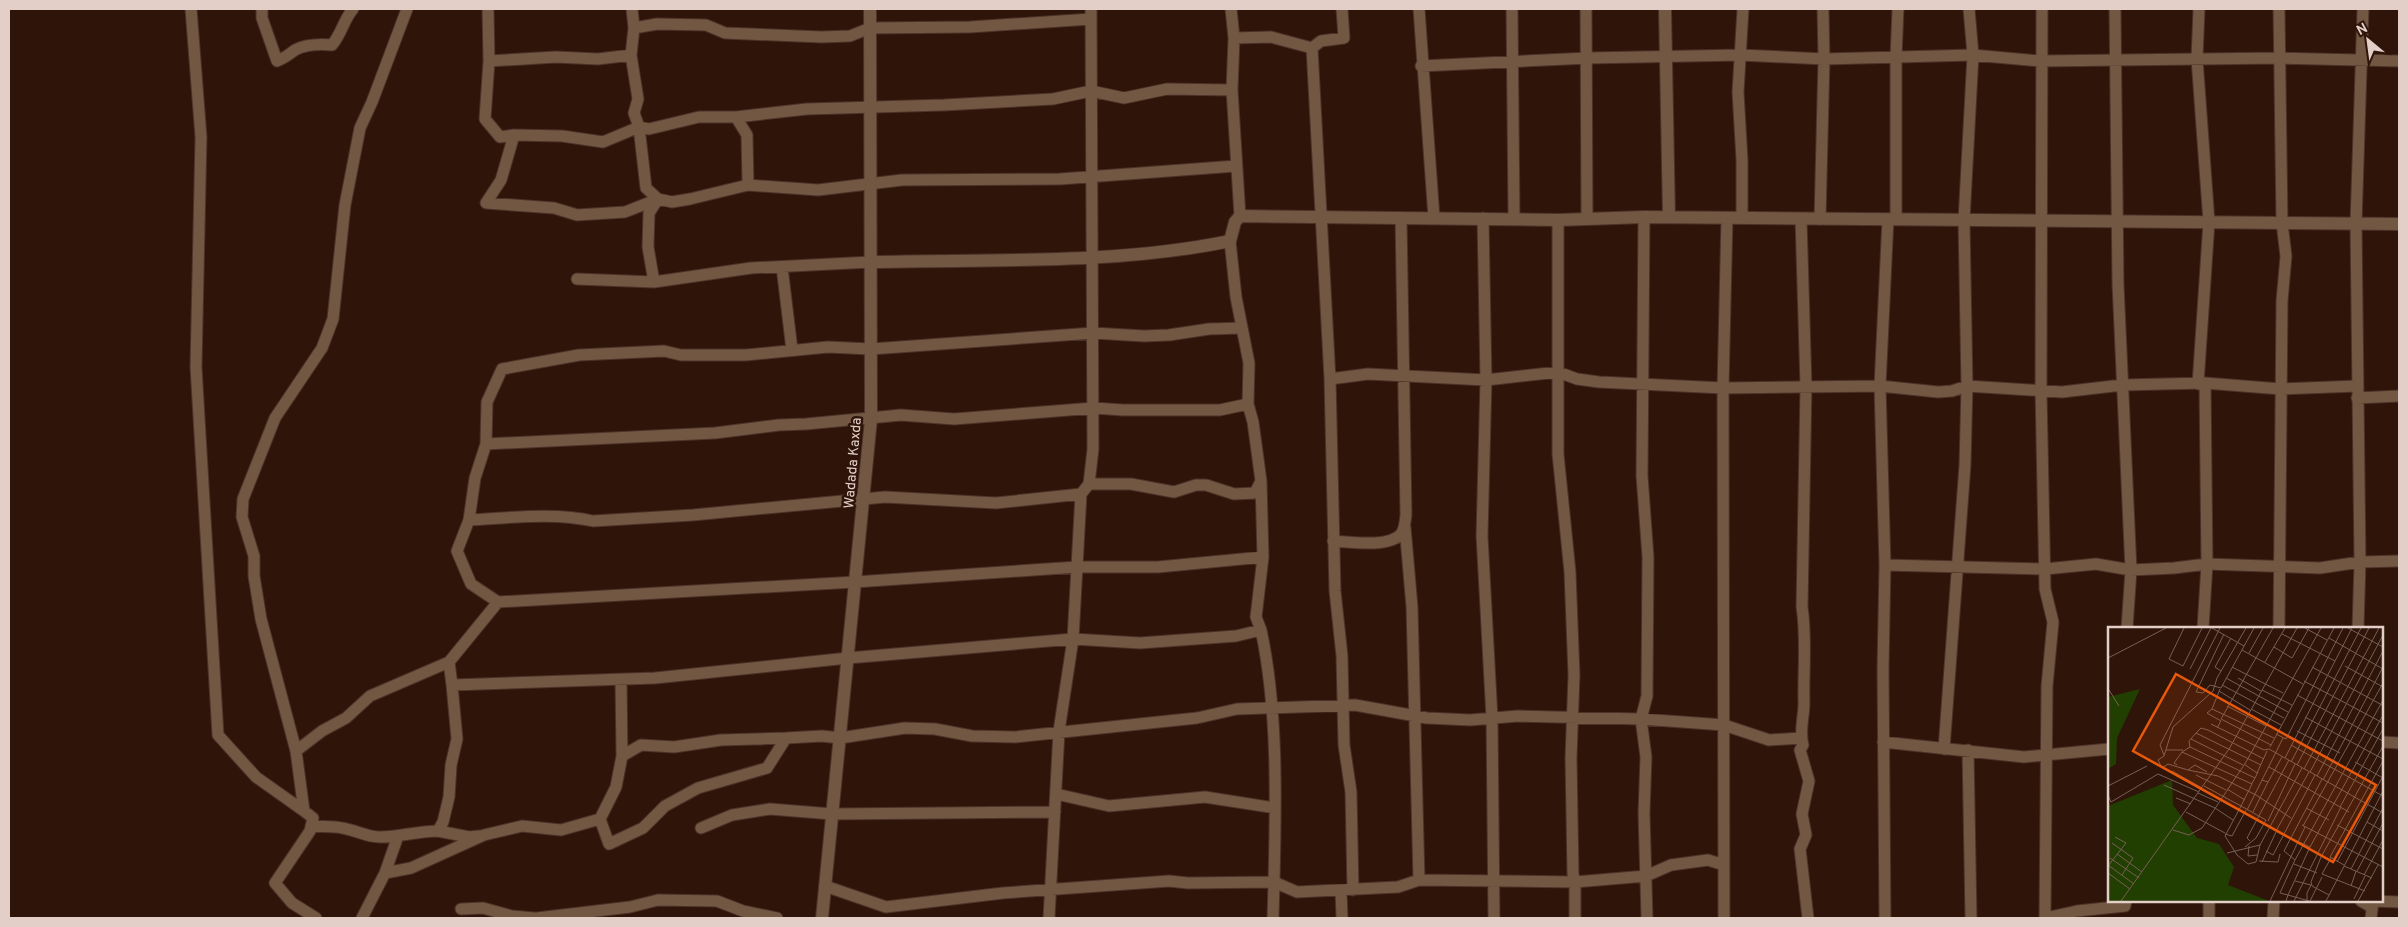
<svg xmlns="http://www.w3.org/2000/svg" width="2408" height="927" font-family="Overpass,sans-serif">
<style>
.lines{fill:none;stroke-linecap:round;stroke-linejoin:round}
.minor-casing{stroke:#4c3228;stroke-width:13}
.tertiary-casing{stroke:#4c3228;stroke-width:14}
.minor{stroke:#725743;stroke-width:11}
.tertiary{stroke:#725743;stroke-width:12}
.labels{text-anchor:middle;stroke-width:5;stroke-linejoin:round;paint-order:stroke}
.street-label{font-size:14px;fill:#e3cfc8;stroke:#2f1409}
.inset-road{fill:none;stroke:#775f55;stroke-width:1}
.view{fill:#e8590c;fill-opacity:0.15;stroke:#e8590c;stroke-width:2.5}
.inset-edge{fill:none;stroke:#e3cfc8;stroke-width:2.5}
</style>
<rect width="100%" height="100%" fill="#2f1409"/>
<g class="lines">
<defs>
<path id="minor" d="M191 9 201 137 196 367 218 735 256 777 304 811
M262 9V18L277 61C285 58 288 55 295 50 306 44 320 44 332 45 342 33 344 19 353 9
M488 9 489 61 485 119 500 137 514 135
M632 9 634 28 631 55 638 99 634 113 639 127 646 188 658 199 672 202 690 199 748 185 818 190 902 180 1060 179 1236 166
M1231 9 1234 38 1232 90 1240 216
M1419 9 1434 218
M1512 9 1514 218
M1586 9 1587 218
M2042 9 2041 391 2045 589 2053 622 2047 686 2045 918
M2115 9 2118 284 2131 570 2127 628
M2279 9 2282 223 2286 256 2282 301 2279 628
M634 28 657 24 706 25 725 33 821 37 850 36 870 28 970 27 1091 19
M1234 38 1271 37 1312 48 1321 41 1344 38 1342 9
M1312 48 1330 379 1335 591 1342 656 1344 745 1351 792 1353 890
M489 61 556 57 598 59 631 55
M1421 66 1588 58 1741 55 1824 59 1973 55 2040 61 2279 58 2399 61
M736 117 747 135 748 185
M1644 217 1642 476 1648 557 1647 696 1641 719 1646 757 1644 813 1647 918
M1483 218 1486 380 1482 536 1492 718 1494 918
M1742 218V160L1738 92 1743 9
M1801 219 1806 386 1802 607C1807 639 1803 671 1804 703 1804 717 1799 731 1803 745L1800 750 1809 781 1802 814 1806 835 1800 849 1808 918
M1820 219 1824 59 1823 9
M1896 219V57L1898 9
M1558 220V454L1570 572 1574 675 1571 758 1573 874 1575 882 1646 876 1671 865 1708 860 1724 865
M782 267 792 350
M577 279 654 282 751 268 871 262
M654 282 648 247 649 213 658 199 625 212 577 215 554 208 486 203 501 180 514 135 562 136 603 142 639 127 649 129 699 117H736L807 109 944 105 1053 99 1091 91 1124 98 1167 89 1232 90
M1330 379 1368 374 1486 380 1558 372 1577 379 1599 382 1723 388 1880 386 1938 392 1952 391 1967 386 2062 392 2122 385 2205 383 2281 389 2357 386
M2198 384 2209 222 2197 59 2199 9
M2357 398 2399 396
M486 444 487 402 502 369 579 355 664 351 681 355H746L828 347 871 349 1093 333 1144 336 1169 335 1209 329 1242 328
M1261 481 1263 557 1256 617 1261 630 1236 636 1140 643 1073 639 848 658 655 678 452 685 449 662 498 602 855 582 1077 567H1158L1263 557
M1089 484H1131L1174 492 1196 485H1206L1234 494 1255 493 1261 481 1253 422 1248 404 1249 363 1236 297 1230 241
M469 520C509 518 554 512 593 521L693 515 885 497 996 503 1081 494
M1405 527 1412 607 1419 880
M1333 541C1350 542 1389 548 1401 534 1405 529 1405 522 1406 515L1401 218
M1885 565 2045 569 2096 564 2131 570 2174 568 2207 564 2320 568 2360 562 2399 561
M498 602 471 584 457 551 469 520 475 478 486 444 715 433 779 425 806 424 901 415 954 419 1094 408 1123 410H1220L1248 404
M2203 628 2207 564 2205 383
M2358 628 2360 562 2356 223 2363 9
M621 680 622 756
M452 685 457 739 451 765 449 797 443 822 438 831 469 837 479 836
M1883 742 2024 757 2109 749
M2382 742 2399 743
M1944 749 1965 465 1967 386 1964 220 1973 55 1969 9
M1968 750 1971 918
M296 751 322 731 346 718 370 696 449 662
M1056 794 1109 806 1205 797 1275 808
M600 819 609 844 643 828 665 806 698 788 767 768 786 738 822 736 840 738 905 728 935 729 972 736 1015 737 1197 718 1237 709 1355 705 1427 718 1470 720 1518 716 1641 719 1724 725 1769 740 1801 738
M311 826C321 827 333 826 342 828 356 830 366 837 380 837 400 837 418 831 438 831
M701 828 732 815 770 809 832 814 1055 812
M385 873 398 836
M825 886 886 907 1003 893 1169 881 1188 883 1274 882C1276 801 1278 709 1261 630
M1341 891 1342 918
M2209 901V918
M2361 901 2368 905 2373 901
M2373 901 2399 902
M461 909 483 908 512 916 534 918
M316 918 292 903 275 883 310 831 313 818 304 811 296 751 261 619 254 576V556L242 517 243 499 275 418 322 348 333 319 345 205 360 128 372 102 407 9
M362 918 385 873 411 868 484 835 522 826 561 830 600 819 616 787 622 756 641 745 674 747 721 740 786 738
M537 918 630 907 658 900 717 901 743 911 777 918
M1049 918 1059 731 1073 639 1081 494 1089 484 1093 449 1091 9
M1273 918 1274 882 1297 892 1398 887 1419 880 1575 882V918
M1724 918 1723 388 1727 218
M1885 918 1883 669 1885 565 1880 386 1888 219
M2045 918 2077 911 2125 906 2126 901
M2273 918 2274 901
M2371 918 2373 901"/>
<path id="tertiary" d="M1665 9 1669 217
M871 262C988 259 1114 265 1230 241L1235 222 1240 216 1558 220 1644 217 2399 224
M822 918 871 419 870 9"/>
</defs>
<use href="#minor" class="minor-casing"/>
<use href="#tertiary" class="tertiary-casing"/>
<use href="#minor" class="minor"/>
<use href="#tertiary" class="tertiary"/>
</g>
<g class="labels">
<g class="street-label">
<text transform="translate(852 463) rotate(-85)" y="5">Wadada Kaxda</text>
</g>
</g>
<g transform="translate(2108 627)">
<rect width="275" height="275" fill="#2f1409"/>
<path d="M32 62 9 111 8 137 0 142V70ZM64 153 65 178 89 211 111 217 126 240 120 258 161 274H0V179Z" fill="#213f00"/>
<path class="inset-road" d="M76 1 61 32 75 39 94 1M104 1 136 19M197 1 219 13M240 1 275 20M116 7 88 65 95 66 102 58 113 61 146 1M174 7 227 34M221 11 275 42M166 20 184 31 201 1M134 23 195 57M141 26 155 1M0 31 58 1M157 35 177 1M237 39 275 60M124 40 175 66M204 40 274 78M82 42 103 1M113 44 107 40 123 11M118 51 180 85M130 51 153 64M196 54 275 96M114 58 176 91M1 63 11 79M154 63 184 78M111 64 142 83M189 68 275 114M119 79 158 99M104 82 112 62M143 82 173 98M197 90 275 132M103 97 156 123 161 122 275 186M109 101 113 94 99 86 104 82 166 111M189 104 232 126M88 106 93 101 100 103 156 132M168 107 178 112 235 1M83 112 135 138M163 118 113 92 165 1M183 118 275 169M82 120 81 114 88 106 153 138M162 120 226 1M58 123H75M56 128 52 118 112 1M177 131 244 1M183 135 253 1M247 135 275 151M136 137 149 146 159 124M69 138 66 136 74 125M189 138 261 1M161 140 241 185M196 142 271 1M80 143 110 149 148 168 183 191M64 144 94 161M99 145 87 138 80 143 60 137 54 141 50 133 56 129 65 100 105 64 109 51 138 1M201 145 168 204 202 220 275 88M202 145 275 8M88 148 118 163M209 149 275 24M147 151 82 120 74 125 144 157V156L147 151 150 145M154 153 160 155 174 130M215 153 275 40M56 158 107 181 125 193M0 159 39 139M96 159 133 179 144 157M119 162 137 173M90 166 110 175M0 168 3 175 50 147 91 165M68 171 83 177M232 180 275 102M198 181 221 193M139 183 175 111M78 185 117 206M145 185 160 155M160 194 187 137M259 195 275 204M194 198 275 240M229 198 275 222M195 199 275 56M65 203 81 208 94 201 138 135 213 1M117 207 124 209 138 183M142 214 139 211 181 133M4 216 25 231 14 248M141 219 140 229 149 228M137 220 148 211 158 193 133 179 117 209 129 228 140 237 148 235 152 218 194 141M158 224 165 228 207 148M119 226 152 218M9 227 34 245M2 231 31 251M223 231 214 247 257 264M187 233 176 224 214 152M151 234 170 235 172 227M154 235 168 205M229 235 275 149M186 237 209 246M0 238 26 257M236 238 222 230 275 134M0 239 18 216 7 210M236 239 264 251M243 242 275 181M249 244 275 196M0 246 22 262M256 248 275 213M187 254 203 258 199 266V274M243 259 248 244M221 268 204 259 203 255 213 230 275 119M246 272 257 249M13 274 121 122 189 1M162 274 197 200M178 274 180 268 172 266 187 233 275 73M186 274 233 180M201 274 180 268 202 220M202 274 214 250M218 274 275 164M250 274 270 238"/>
<path class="view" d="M68 47 268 158 225 235 25 124Z"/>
<rect width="275" height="275" class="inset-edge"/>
</g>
<rect width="2408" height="927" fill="none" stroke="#e3cfc8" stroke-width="20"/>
<g transform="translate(2368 40) rotate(331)" stroke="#2f1409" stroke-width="4" paint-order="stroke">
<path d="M0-4L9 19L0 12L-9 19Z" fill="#e3cfc8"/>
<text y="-8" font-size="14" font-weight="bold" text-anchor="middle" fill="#e3cfc8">N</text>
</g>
</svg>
